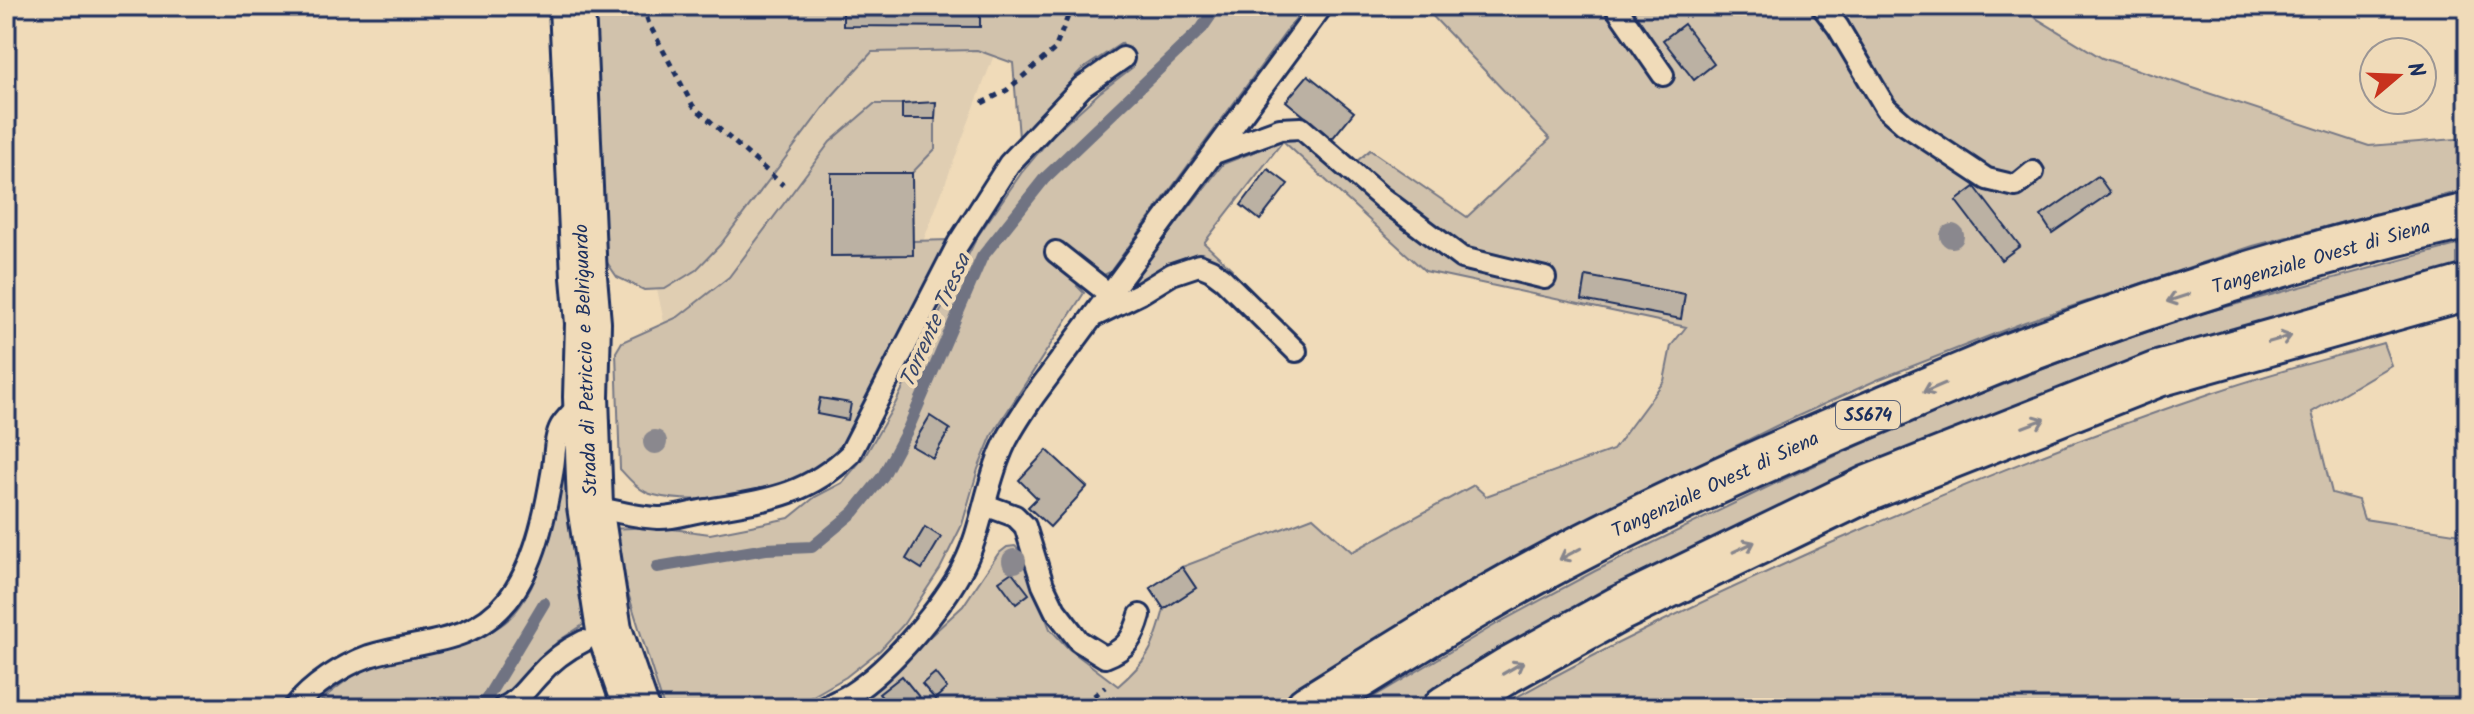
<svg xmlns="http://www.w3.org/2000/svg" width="2474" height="714" font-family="Kalam,sans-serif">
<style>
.built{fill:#e0ceb2}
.green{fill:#d1c2ac;stroke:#767885;stroke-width:2;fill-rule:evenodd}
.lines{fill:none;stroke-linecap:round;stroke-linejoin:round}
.stream{stroke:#6f7382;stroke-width:12}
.building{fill:#bbb1a3;stroke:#1b2f5e;stroke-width:2}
.lane-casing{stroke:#1b2f5e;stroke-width:26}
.secondary-casing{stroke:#1b2f5e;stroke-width:50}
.highway-casing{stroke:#1b2f5e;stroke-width:50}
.path{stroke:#1b2f5e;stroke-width:5;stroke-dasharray:6 6;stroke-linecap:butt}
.lane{stroke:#f0dbb9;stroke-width:20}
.secondary{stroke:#f0dbb9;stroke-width:44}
.highway{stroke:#f0dbb9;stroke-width:44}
.tree{fill:#8a888e}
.oneway{stroke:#86858c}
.labels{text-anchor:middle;stroke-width:8;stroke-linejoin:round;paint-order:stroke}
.shield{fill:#f0dbb9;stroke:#5b6379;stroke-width:2}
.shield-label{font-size:18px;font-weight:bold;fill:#1b2f5e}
.street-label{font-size:20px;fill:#1b2f5e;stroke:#f0dbb9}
.water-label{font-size:22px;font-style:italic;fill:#37466a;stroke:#f0dbb9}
</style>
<rect width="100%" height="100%" fill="#f0dbb9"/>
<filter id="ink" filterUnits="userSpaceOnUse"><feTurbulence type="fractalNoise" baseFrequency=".0125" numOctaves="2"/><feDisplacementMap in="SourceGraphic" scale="16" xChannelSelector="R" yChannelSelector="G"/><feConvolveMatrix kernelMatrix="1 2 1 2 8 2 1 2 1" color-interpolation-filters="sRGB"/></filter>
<g filter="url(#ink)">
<path class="built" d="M813 6 996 50 921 247 848 426 675 373 651 261Z"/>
<path class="green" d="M589 6H1305L1110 272 1104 275 1090 264 1077 286 1084 293 992 435 978 469 962 525 940 569 903 625 880 650 846 677 792 708H664L608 529 657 527 710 534 751 526 789 518 815 497 842 483 865 456 895 404 977 237 1022 172 1053 135 1099 93 1133 67 1122 43 1081 70 1019 137 1013 63 977 50 872 52 832 96 720 245 696 270 665 289 644 290 617 277 602 255ZM930 417 950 429 933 458 912 446Z
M1423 6H2016L2102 58 2369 146 2468 138V189L2253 246 2025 322 1877 380 1776 426 1534 547 1463 587 1268 708H848L862 699 963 606 998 554 1007 547 1015 546 1020 551 1050 629 1069 649 1118 686C1148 660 1154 648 1164 609L1196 588 1182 567 1313 517 1352 552 1474 485 1486 496 1613 450 1664 381 1671 346 1686 327 1425 271 1283 141 1204 243 1232 269 1229 273 1220 265 1199 255 1181 260 1142 284 1136 287 1130 283 1223 164 1282 141 1263 123 1295 117 1357 161 1370 150 1467 217 1550 139Z
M874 104H902L903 119H935V149L912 173H831L832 256 912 255 913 241 949 240 851 432C838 452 822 466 801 478 768 497 691 505 654 495 640 492 629 479 620 469L616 352 622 342 678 317 729 277 830 142Z
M2468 242V267L2361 292 2199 341 1926 442 1700 545 1575 613 1409 708H1355L1500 622 1595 571 1776 483 1919 418 2069 359 2192 316Z
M2383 343 2391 365 2312 412 2332 493 2358 500 2364 519 2468 535V706L2460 708H1497C1602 648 1711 597 1822 547 1950 490 2081 437 2215 392 2270 373 2327 359 2383 343Z
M560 444 592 619 557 642 506 708H330L321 700C330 693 340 685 350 678 378 660 413 658 444 649 457 646 489 633 500 626 549 593 555 497 560 444Z"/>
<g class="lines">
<path class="stream" d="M657 567 766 549 812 547 854 512 883 476 908 429 982 257 1044 179 1202 28 1217 6
M481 708 544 603"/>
</g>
<path class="building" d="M843 6H980V27L843 26Z
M1684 24 1714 64 1694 80 1663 40Z
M1308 75 1354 112 1332 139 1286 101Z
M936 102 935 119H902V104Z
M1268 169 1288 184 1260 220 1241 205Z
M831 173H912L913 255 831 256Z
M2098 176 2110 193 2052 233 2041 216Z
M1975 187 2020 246 2001 260 1956 201Z
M1586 276 1685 294 1681 319 1582 300Z
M820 398 851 403 848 420 817 414Z
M930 416 950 429 933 458 912 446Z
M1047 450 1087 487 1050 527 1028 507 1037 498 1019 480Z
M925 527 941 537 922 569 906 559Z
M1182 567 1196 588 1164 609 1150 588Z
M1012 572 1029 594 1016 604 999 581Z
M935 673 947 688 935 699 922 684Z
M902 676 928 708H891L879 694Z"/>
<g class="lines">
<defs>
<path id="lane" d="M1615 6 1663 75
M1822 6 1838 27 1886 108 1904 124 1987 179 2016 186 2033 172
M1214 153 1280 129 1301 128 1382 198 1462 258 1545 278
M1056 252 1109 294
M1096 315 1141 293 1172 274 1199 265 1211 270 1223 279 1296 351
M985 505 1015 516 1025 526 1043 585 1055 610 1079 641 1105 657C1127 649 1134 637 1140 615
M590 506C612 510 635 517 658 518 673 519 691 512 707 510 765 500 805 497 850 454L958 244 1009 164 1082 87 1123 58
M294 708C312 685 342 666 369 656 419 640 471 646 508 600 535 565 545 516 552 474 555 460 554 438 561 426 566 418 575 410 581 403
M503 708C518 701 525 690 537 677 550 662 565 650 584 641
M824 708C833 703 842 699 851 694 889 670 944 606 964 565 983 527 986 482 1005 443 1013 427 1024 411 1034 396L1322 6"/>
<path id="secondary" d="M572 6 584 277 588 323 586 397 590 506 609 630 636 708"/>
<path id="highway" d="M1308 708C1384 661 1459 613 1537 571 1649 510 1766 458 1883 409 1926 391 1969 372 2012 355 2160 299 2313 251 2468 216
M1446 708 1508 670 1619 609 1869 488 2158 374 2468 287"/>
</defs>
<use href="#lane" class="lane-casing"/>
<use href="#secondary" class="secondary-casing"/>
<use href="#highway" class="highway-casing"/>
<path class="path" d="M643 6 649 24 693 106 783 185
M982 103 1007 90 1055 49 1072 6
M1094 696 1105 687"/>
<use href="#lane" class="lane"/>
<use href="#secondary" class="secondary"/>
<use href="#highway" class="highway"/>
</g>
<g class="tree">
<circle cx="1952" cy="236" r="12"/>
<circle cx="655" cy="442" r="12"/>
<circle cx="1014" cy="561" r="12"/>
</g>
<defs><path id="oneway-shaft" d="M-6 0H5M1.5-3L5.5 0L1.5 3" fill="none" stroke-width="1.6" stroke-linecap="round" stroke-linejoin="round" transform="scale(2)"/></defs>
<g class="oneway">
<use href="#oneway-shaft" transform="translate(2178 298) rotate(162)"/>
<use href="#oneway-shaft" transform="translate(2280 339) rotate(-16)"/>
<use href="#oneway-shaft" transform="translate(1934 388) rotate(157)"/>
<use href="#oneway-shaft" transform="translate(2034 423) rotate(-21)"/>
<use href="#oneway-shaft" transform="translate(1744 547) rotate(-25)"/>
<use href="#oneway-shaft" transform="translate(1570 554) rotate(152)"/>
<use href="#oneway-shaft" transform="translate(1513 668) rotate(-30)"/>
</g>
</g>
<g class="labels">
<rect class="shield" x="1836" y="401" width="64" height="28" rx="6"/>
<g class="shield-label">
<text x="1868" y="421">SS674</text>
</g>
<g class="street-label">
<text transform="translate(2321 256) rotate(-16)" y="7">Tangenziale Ovest di Siena</text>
<text transform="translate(585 360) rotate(-92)" y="7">Strada di Petriccio e Belriguardo</text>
<text transform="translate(1715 484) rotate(-25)" y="7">Tangenziale Ovest di Siena</text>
</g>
<g class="water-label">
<text transform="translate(934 320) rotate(-66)" y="8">Torrente Tressa</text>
</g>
</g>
<rect width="2474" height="714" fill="none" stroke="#f0dbb9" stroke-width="32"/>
<rect x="16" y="16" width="2442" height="682" fill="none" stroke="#1b2f5e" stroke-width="3" filter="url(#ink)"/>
<g transform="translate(2398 76) rotate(71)"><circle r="38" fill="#f0dbb9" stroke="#9b9695" stroke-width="2"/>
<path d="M0-6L14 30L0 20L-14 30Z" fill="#c8321e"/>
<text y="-12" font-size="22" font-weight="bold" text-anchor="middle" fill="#1b2f5e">N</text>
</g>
</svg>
